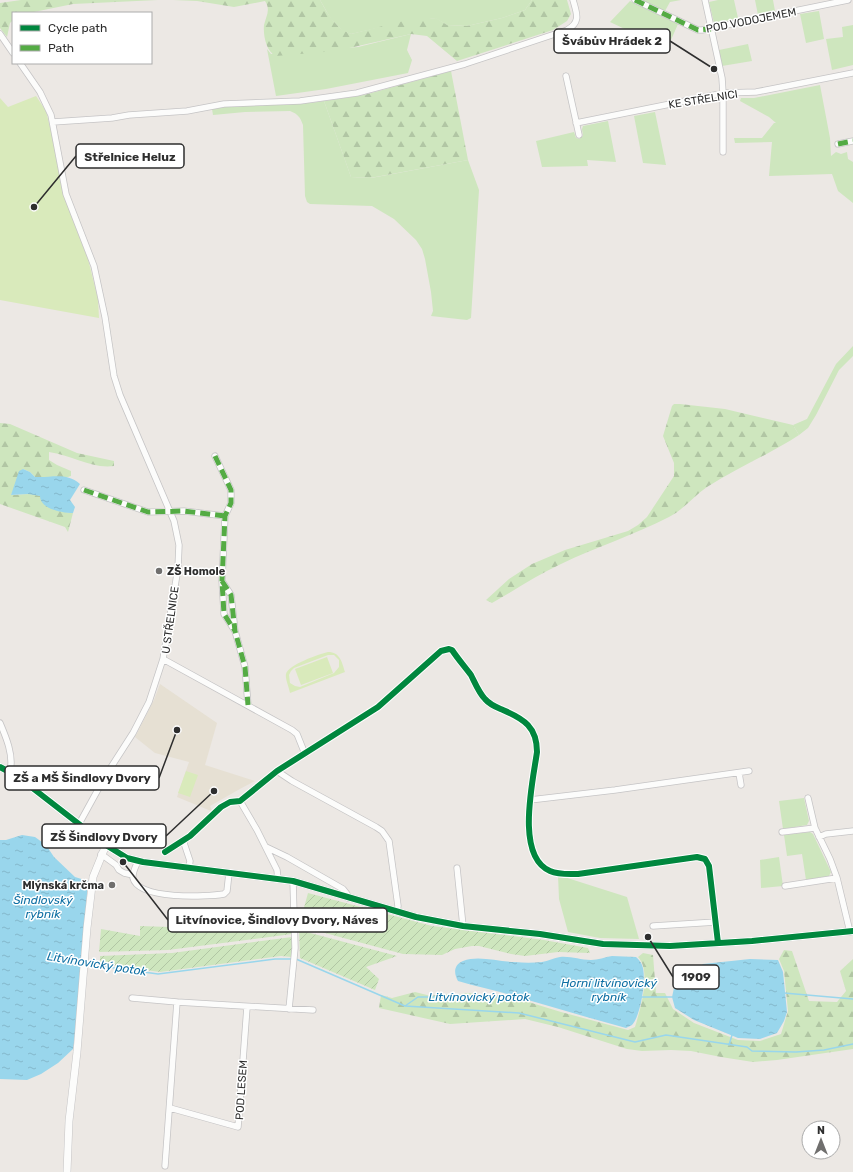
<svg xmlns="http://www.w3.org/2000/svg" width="853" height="1172" font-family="Rubik,sans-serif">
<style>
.education{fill:#e6e0d3}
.grass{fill:#cee6be}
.forest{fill:url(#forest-firs)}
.garden{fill:url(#garden-furrows)}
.pitch{fill:#d9eabb;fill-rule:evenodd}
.water{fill:url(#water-ripples)}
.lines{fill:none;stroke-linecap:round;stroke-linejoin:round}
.stream{stroke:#99d6ec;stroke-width:1.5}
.minor-casing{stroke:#c5c4c5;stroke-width:7}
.tertiary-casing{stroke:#c5c4c5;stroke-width:8}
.minor{stroke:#fcfcfb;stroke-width:5.5}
.tertiary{stroke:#fcfcfb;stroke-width:7}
.quiet{stroke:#54ab44;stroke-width:5;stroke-dasharray:10 5;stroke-linecap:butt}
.cycleway-casing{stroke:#fff;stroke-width:8}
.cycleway{stroke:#00873e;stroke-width:6}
.poi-dot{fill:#706f6e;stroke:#fff;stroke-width:1.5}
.labels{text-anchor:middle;stroke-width:3;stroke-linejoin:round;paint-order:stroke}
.street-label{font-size:11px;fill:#2e2e2e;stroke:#fff}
.poi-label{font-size:11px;font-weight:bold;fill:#2e2e2e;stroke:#fff;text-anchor:start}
.water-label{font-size:12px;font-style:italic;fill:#0d6fa3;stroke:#fff}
.leader{fill:none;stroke:#2e2e2e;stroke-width:1.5}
.callout-dot{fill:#2e2e2e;stroke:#fff;stroke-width:1.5}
.callout{fill:#fff;stroke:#2e2e2e;stroke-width:1.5}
.callout-label{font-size:12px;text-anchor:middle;font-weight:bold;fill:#2e2e2e}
</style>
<defs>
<pattern id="forest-firs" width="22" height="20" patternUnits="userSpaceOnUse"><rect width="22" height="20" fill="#cee6be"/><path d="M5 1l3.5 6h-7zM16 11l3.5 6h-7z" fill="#b1c6a4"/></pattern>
<pattern id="garden-furrows" width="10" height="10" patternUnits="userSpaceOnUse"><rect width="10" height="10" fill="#cee6be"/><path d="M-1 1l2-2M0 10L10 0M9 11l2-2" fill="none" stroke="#b1c6a4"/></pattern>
<pattern id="water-ripples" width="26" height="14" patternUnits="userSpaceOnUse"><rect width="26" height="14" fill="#99d6ec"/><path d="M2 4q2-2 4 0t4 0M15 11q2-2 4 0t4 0" fill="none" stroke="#84b8cb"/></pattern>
</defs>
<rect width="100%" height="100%" fill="#ece8e4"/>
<path class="education" d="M160 684 217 723 205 765 255 781 238 790 210 806 212 811H211L177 797 189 762 155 753 135 737 154 700Z"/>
<path class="grass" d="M320 0H532L525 10 502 18 467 26 447 25 435 18 377 28 351 34 343 31 331 19Z
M639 0H681L670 2 665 11Z
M718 0H734L738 18 717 23H714L709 2Z
M755 0H773L775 11 758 15Z
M630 1 678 24 667 49 610 22Z
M819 11 824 39 806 43 800 14Z
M853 25V65L832 70 826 39 843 37 842 27Z
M411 34 407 50 412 60 408 73 326 89 276 96 267 49 271 54 358 47Z
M748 44 752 61 722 66 719 50Z
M820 85 830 138 831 156 836 152 841 154 847 152 848 159 853 162V203L838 191 832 174 769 176 772 142 735 143 734 138H762L774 123H776L769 117 740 101 741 98H754Z
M324 101 351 177 371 178 468 160 479 190 471 318 467 320 431 316 433 311 431 292 425 259 422 249 416 240 394 219 372 206 310 204 307 202 305 196 303 125C300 117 298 114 290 111L245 112 213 115 212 109C249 102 287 107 324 101Z
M655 112 666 165 643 163 634 116Z
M608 121 616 162 587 160 588 166 542 167 536 141 574 132 576 138 580 139V137L583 136 582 129 583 126Z
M853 346V356L839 370 816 415 808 428 799 435 793 425 807 419 836 364Z
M804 798 809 821 807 825 783 829 779 801Z
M810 832 813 834 831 872 829 876 806 880 802 854 787 856 784 835Z
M779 857 783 886 761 888 760 860Z
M558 875 627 897 639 939 600 938 568 932 559 899Z"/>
<path class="forest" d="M21 0H158L73 4 29 13H13V20L10 23 7 37 0 28V3Z
M173 0H320C328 14 335 28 351 34L407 20 436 18 447 25 467 26 502 18 525 10 532 0H567L571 14 567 21 553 30 457 61 427 36 411 34 336 51 276 56C266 52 263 35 264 25 266 16 271 10 265 1L234 7 197 1Z
M451 71 468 160 370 178 351 177 324 101 364 95Z
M674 404H680L725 409 793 425 799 435C770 454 737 468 707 487 694 496 683 510 669 517 634 535 596 547 561 564 537 575 515 590 492 603L486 600 509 579 532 564 565 550 628 531 638 525 647 517 674 476V463L663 436 672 406Z
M0 423 10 424 77 453 114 461V466C91 469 72 455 49 452V460L57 465 71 471V476L68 477H35L30 472 23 469 11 495C20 495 31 492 40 496 53 501 58 513 73 513L68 532 65 527 0 504Z
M784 950 792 951 809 1001 837 1002 846 991 840 971 853 959V1049L777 1060 753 1062 721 1057 691 1051 671 1050 642 1051 627 1049 558 1027 525 1019 450 1024 379 1008 381 995 392 998 415 992 431 996 440 994 454 995 467 993 509 996 561 1012 628 1030 635 1027C640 1010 652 971 638 957L643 953 653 955 656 993H665L673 1009 694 1023 738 1040 760 1041 781 1034 788 1011 784 971 779 959Z"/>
<path class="garden" d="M308 893 432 926 544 940 588 948 590 953 558 952 525 956 511 954 479 946H472L455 949 442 955 403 954 299 926Z
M291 917 292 934 168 950 99 952 101 929 140 936V926L198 928 242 921Z
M299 930 397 956 366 967 379 979 375 990 300 958Z
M292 937V957L281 956 160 972 100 964V956L172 953Z"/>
<path class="pitch" d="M36 96 46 111 51 131 62 188 72 218 88 259 98 299 99 318 0 300V98L8 107Z
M328 652C340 652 342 662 345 672L290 693C289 687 285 679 286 674 288 665 319 654 328 652ZM328 655H334L339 660V667L334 673 300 687 295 686 290 683 289 675 291 671 294 668Z
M327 657 333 673 301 685 295 669Z
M186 771 198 775 190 797 178 793Z"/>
<path class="water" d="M23 469 30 472 35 477C52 478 66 472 80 484L70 500 75 507 73 513C62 513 40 509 40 496L28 494 11 495 19 471Z
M22 835 35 837 46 845 54 857 75 877 88 881 77 1025 73 1049 58 1063 41 1074 27 1080 0 1079V840H6Z
M612 956 636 957C639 960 641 962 642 965 647 976 641 1016 632 1025 630 1026 628 1027 626 1028 589 1018 552 1007 514 996 496 990 477 987 458 981 454 974 453 965 463 961 479 955 498 962 515 962 524 963 533 963 542 962 548 961 554 958 560 957 571 956 580 960 591 960 598 960 605 957 612 956Z
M750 959 778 960 783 972 787 1012 784 1021 777 1033 760 1039 738 1038 694 1020 675 1008 672 997 674 988 703 964Z"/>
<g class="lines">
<path class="stream" d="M296 959 405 1006 418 997H520
M86 964 158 974 275 959H293
M784 993 853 999
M640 997H672
M405 1006 519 1013 635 1042 666 1035 747 1047 752 1051 796 1052 824 1050 853 1044
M729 1045 732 1035"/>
<defs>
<path id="minor" d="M635 0 698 30H702L848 0
M705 0 722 78 723 93V152
M0 34 13 53
M20 63 40 92 51 115 66 194 94 266 105 317 114 376 120 395 174 521 179 545 178 568 163 659 149 702 133 733 106 775 79 824
M566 76 579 135
M53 122 112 118 129 115 187 111 224 104 300 101 357 93 465 64 567 30C581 22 577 14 573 0
M576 123 710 96 723 93 756 92 853 73
M838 144 853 141
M215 456 231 490V503L225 516 222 581 224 614 235 631
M84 490 148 512 184 511 225 516
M222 581 231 595 235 631 245 667 248 705
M163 659 292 730 297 734 305 754
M0 723C6 737 14 756 10 771
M277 771 292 781 376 827 382 831 389 841 398 906 397 911
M739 773 741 785
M808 798 815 828 830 859 837 878 850 932
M530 800 615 790 749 771
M240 801 257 830 277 870 278 879
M782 832 815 828
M819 837 826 834 853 831
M183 840 190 861 189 868
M266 847 287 857 343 889 347 894 348 898
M165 852 190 836 221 807 230 802 240 801 277 771 378 707 441 651 449 649 452 650C458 659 465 667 471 675 475 683 479 693 485 699 490 705 496 707 503 710 524 719 537 727 537 752 533 781 515 856 550 871 559 875 569 874 578 874L697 857 705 859 709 866 718 943
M101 854 116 865 119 870 124 873 133 875
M138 861C136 866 132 873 133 878 138 900 207 897 224 894L227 891 229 873
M457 868 463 926
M785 886 837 878
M653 926 716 922
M132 998 177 1002
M289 1009 295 948 293 881
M170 1108 238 1127 247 1007
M165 1166 177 1002 313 1010"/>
<path id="tertiary" d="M0 767 17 776 106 845 127 858 143 862 293 881 416 917 463 926 540 934 603 944 670 946 752 941 853 931
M67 1172 69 1121 77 1052 87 928 93 877 106 845"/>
</defs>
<use href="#minor" class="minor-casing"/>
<use href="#tertiary" class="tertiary-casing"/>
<use href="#minor" class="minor"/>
<use href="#tertiary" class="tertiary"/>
<path class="quiet" d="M635 0 698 30 711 29
M838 144 853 141
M215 456 231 490V503L225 516 222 581 224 614 235 631
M84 490 148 512 184 511 225 516
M222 581 231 595 235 631 245 667 248 705"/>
<defs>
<path id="cycleway" d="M0 767 17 776 106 845 127 858 143 862 293 881 416 917 463 926 540 934 603 944 670 946 752 941 853 931
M165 852 190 836 221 807 230 802 240 801 277 771 378 707 441 651 449 649 452 650C458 659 465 667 471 675 475 683 479 693 485 699 490 705 496 707 503 710 524 719 537 727 537 752 533 781 515 856 550 871 559 875 569 874 578 874L697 857 705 859 709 866 718 943"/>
</defs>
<use href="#cycleway" class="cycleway-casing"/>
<use href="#cycleway" class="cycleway"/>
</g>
<g class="poi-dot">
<circle cx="159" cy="571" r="4"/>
<circle cx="112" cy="885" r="4"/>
</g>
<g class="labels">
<g class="street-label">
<text transform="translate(751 20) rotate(-11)" y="4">POD VODOJEMEM</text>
<text transform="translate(703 99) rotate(-9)" y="4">KE STŘELNICI</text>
<text transform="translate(170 620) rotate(-82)" y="4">U STŘELNICE</text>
<text transform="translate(241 1090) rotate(-86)" y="4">POD LESEM</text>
</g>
<g class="poi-label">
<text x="167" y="575">ZŠ Homole</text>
<text x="104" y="889" text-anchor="end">Mlýnská krčma</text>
</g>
<g class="water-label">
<text x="43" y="904">Šindlovský<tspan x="43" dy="14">rybník</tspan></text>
<text transform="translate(97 964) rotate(9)" y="4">Litvínovický potok</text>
<text x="609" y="987">Horní litvínovický<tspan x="609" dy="14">rybník</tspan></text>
<text x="479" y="1001">Litvínovický potok</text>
</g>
</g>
<path class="leader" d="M714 69L670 41M34 207L76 156M177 730L159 778M214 791L166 836M123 862L168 920M648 937L673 977"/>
<g class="callout-dot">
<circle cx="714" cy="69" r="4"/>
<circle cx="34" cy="207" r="4"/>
<circle cx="177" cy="730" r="4"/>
<circle cx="214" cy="791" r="4"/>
<circle cx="123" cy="862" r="4"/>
<circle cx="648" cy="937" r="4"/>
</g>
<g class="callout">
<rect x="554" y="29" width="116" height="24" rx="4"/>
<rect x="76" y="144" width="108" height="24" rx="4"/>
<rect x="5" y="766" width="154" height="24" rx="4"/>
<rect x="42" y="824" width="124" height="24" rx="4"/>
<rect x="168" y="908" width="219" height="24" rx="4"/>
<rect x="673" y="965" width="46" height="24" rx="4"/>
</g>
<g class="callout-label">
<text x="612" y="45">Švábův Hrádek 2</text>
<text x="130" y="161">Střelnice Heluz</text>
<text x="82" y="782">ZŠ a MŠ Šindlovy Dvory</text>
<text x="104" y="841">ZŠ Šindlovy Dvory</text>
<text x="277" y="924">Litvínovice, Šindlovy Dvory, Náves</text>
<text x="696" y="981">1909</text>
</g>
<rect x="12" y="12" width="140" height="52" fill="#ffffff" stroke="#ababab"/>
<rect x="20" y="25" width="20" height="6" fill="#00873e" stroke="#ababab"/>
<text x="48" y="32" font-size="12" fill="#2e2e2e">Cycle path</text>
<rect x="20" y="45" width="20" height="6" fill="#54ab44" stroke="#ababab"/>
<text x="48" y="52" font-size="12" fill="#2e2e2e">Path</text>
<g transform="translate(821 1140)"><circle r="19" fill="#ffffff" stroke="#ababab"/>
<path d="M0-3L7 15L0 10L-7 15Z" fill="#706f6e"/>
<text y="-6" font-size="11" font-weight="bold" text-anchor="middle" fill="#2e2e2e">N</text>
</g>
</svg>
